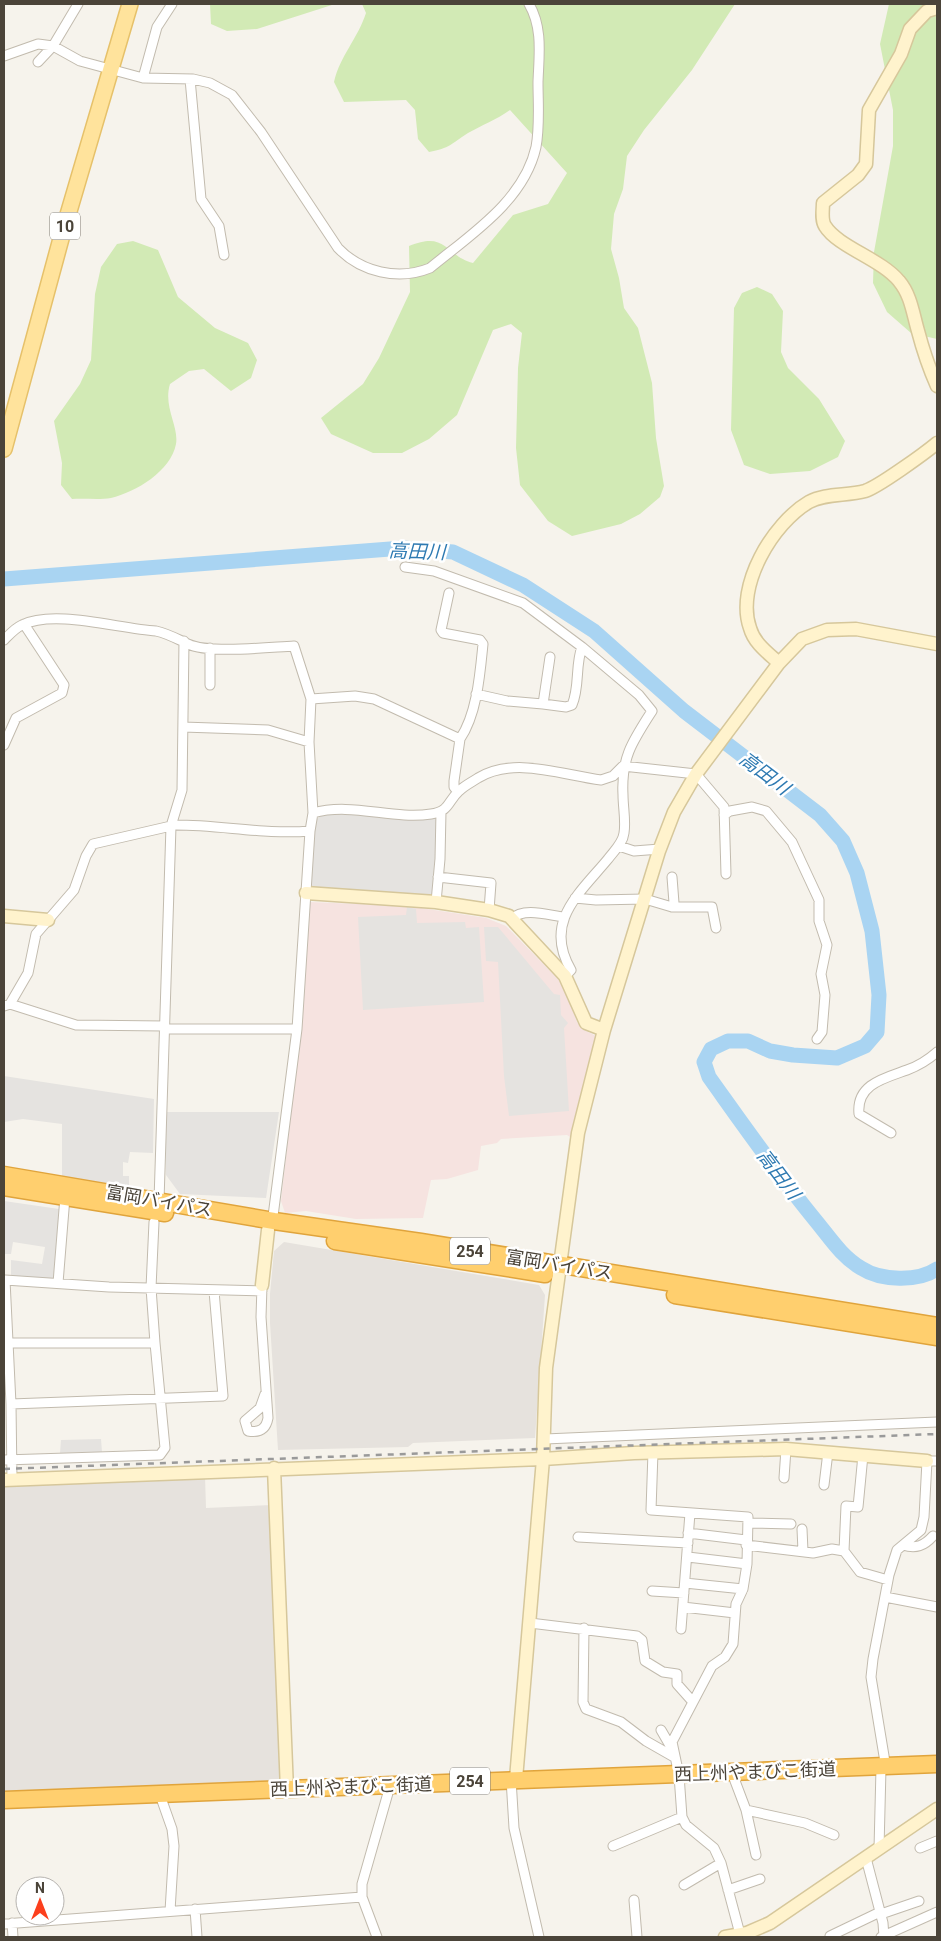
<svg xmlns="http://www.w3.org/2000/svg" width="941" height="1941" font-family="Roboto,'Noto Sans JP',sans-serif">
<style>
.industrial{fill:#e6e2dd}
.medical{fill:#f6e3e0}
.green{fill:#d2eab5}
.parking{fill:#e5e3e0}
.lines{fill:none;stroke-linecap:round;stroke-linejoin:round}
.river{stroke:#a9d4f2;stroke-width:15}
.street-casing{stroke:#c2bbae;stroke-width:11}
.secondary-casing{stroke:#d6c79b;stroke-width:15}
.primary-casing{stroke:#e6c16a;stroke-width:18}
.highway-casing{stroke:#e0a43c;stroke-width:19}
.street{stroke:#fff;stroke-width:9}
.secondary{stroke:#fff3cd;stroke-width:12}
.primary{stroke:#ffe39c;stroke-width:15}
.highway{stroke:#ffcf6e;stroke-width:16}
.rail{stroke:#9a9a9a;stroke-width:2.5;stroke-dasharray:6 6;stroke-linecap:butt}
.labels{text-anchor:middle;stroke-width:5;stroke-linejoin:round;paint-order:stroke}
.shield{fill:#fff;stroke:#817c74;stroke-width:1}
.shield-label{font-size:16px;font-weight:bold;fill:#4b4439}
.street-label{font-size:18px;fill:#4b4439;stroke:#fff}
.water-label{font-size:19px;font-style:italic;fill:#2e7ab2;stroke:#fff}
</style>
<rect width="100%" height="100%" fill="#f6f3ec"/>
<path class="industrial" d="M284 1242 539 1285 545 1295 535 1438 413 1443 408 1447 278 1450 270 1323V1294L274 1251Z
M205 1476 206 1508 272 1505 282 1781 4 1792V1485Z"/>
<path class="medical" d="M309 902 408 906 486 918 506 926 559 980 566 992 577 1022 582 1029 596 1036 570 1137 567 1135 501 1139 497 1143 481 1146 478 1170 447 1179 431 1180 423 1218 356 1219 306 1211 285 1213 281 1201 301 1023Z"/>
<path class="green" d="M210 4H335L257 29 227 31 211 24Z
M362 4H735L692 70 644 130 627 156 623 189 614 214 611 249 619 278 624 308 638 328 652 383 656 438 664 486 660 497 640 514 621 524 572 536 548 521 520 485 516 448 518 368 522 333 511 324 493 330 457 415 429 439 402 453H373L331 434 321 418 363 384 379 358 410 292 409 246C447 230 445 256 473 263L513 215 548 204 567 173 510 110C496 120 482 125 468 133 451 144 450 148 429 152L418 139 415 110 406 100 344 102 334 82C340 56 358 38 366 13Z
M889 4H937V339L911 333 887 312 873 283 874 252 893 146V110L880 44Z
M133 241 158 250 178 297 215 328 248 343 257 360 251 378 231 391 204 369 189 371 170 384C163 407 179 426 176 444 171 471 136 492 111 498 99 500 84 498 72 499L61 485 62 463 54 421 80 384 91 360 95 294 101 267 117 244Z
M757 287 772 294 783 311 781 352 788 368 819 399 845 441 838 457 810 471 770 474 744 465 731 430 734 308 742 293Z"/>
<path class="parking" d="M324 813 438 819V856L433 897 316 891 312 887V870L310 867 315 821Z
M407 907 416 909 417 923 465 922 466 928 479 927 484 1002 363 1010 358 917 406 915Z
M484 927H498L554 994 560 995 561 1015 568 1023 564 1028 569 1111 509 1116 504 1076 498 962 486 961Z
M4 1076 154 1099 153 1153 130 1152 128 1163 123 1162V1176H129V1187L62 1177V1124L23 1119 4 1122Z
M166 1112H279L266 1198 180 1194 166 1175Z
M4 1201 59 1209 56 1278 52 1281 11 1278V1260L42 1264 45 1247 13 1242 11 1254H4Z
M101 1439 102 1452 60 1453 61 1440Z"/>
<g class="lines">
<path class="river" d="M4 579 403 548 453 552 523 585 594 631 684 711 820 815 843 841 857 873 872 931 879 995 877 1032 865 1046 837 1058 793 1055 770 1051 748 1041H728L711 1049 704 1062 709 1077C744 1126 778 1175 816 1221 830 1238 842 1257 861 1268 881 1281 918 1282 937 1269"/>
<defs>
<path id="street" d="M4 56 38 44 53 46 80 61 143 78 193 79 210 83 232 95 261 132 338 248C361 272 398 281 430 268 470 235 524 201 536 147 540 126 538 103 538 82 539 55 543 28 529 4
M38 62 53 46 78 4
M143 78 157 27 172 4
M190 79 201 199 219 226 224 255
M405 567 434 571 523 603 582 647 639 695 652 711C632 742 621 758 623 795 623 807 626 821 624 833 623 843 614 851 608 859 579 894 543 922 571 970L565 976
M449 593 441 630 443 633 480 640 483 644C480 674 477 714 460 739
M4 640C9 635 15 628 22 625 55 609 119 629 156 631 169 634 177 639 188 644 208 654 271 647 294 646L311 699 309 742 313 813 310 831 297 1029 272 1224
M210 648V685
M476 694 507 701 543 704 550 657
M311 699 355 696 374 699 460 739 454 781V787L458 792
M543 704 566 707 572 705C580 687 575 665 582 647
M183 727 268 730 309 742
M4 745 16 718 62 693 64 685 24 624
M313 813C352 802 392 820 431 814 450 811 447 802 459 791 464 786 472 782 478 778 514 756 562 775 601 780L613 776 623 766 696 774 724 807 726 874
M724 815 730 811 752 807 766 811 792 842 819 900V921L827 945 821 974 825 995 822 1032 817 1039
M171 825C217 824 264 835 310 831
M619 846 634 851 660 849
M438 877 491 883 489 910
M672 877 674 903 672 907
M575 898 596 900 645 899 672 907H712L716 928
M436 902 440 859 441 812
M512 919C523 907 548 915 563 917
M10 1004 28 973 36 934 74 890 86 856 93 844 171 826
M4 1006 10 1004 76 1025 164 1026
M164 1029H297
M891 1133 859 1114C856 1084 885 1078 907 1070 918 1066 928 1060 937 1052
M159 1201 171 826 182 790 184 641
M58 1283 65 1197
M262 1286 261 1317 268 1418C266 1429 260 1433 248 1431L245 1421 260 1408 265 1394
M214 1291 223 1396 11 1404 5 1280 109 1287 262 1291
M4 1343H155L151 1288 154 1222
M11 1404 12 1480
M545 1439 937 1422
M653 1452 651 1510 748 1517 747 1564 743 1589 736 1604 733 1644 725 1657 712 1666 672 1742 679 1775 682 1817 686 1825 714 1848 721 1863 740 1934
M863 1455 858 1507 846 1506 844 1551 860 1572 888 1580
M4 1460 160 1455 165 1448 155 1343
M784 1478 786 1449
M824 1485 828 1452
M748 1523 791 1524
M802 1529 803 1551
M688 1533 746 1540
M578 1537 688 1543
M746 1545 813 1553 832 1549 844 1551
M903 1545C916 1549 924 1546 933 1536
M688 1557 747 1564
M685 1583 743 1589
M652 1591 684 1593
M885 1597 937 1607
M683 1607 735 1613
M530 1623 637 1636 642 1640 645 1661 663 1672 677 1674V1684L693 1702
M584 1628 583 1702 586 1709 621 1722 646 1741 674 1757
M681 1629 690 1513
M661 1730 672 1749
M886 1768 871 1677 873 1659 889 1575 897 1550 921 1530 924 1517 927 1461H937
M732 1773 746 1810 756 1855
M511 1779 514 1828 539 1937
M160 1795 172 1829 174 1846 170 1911
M746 1810 805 1823 834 1835
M613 1846 682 1817
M920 1848 937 1841
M879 1849 881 1768
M866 1858 883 1923 884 1937
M684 1885 721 1863
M728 1890 760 1879
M634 1900 637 1937
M195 1909 197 1937
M881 1914 919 1901
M12 1923 13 1937
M4 1924 362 1897
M830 1936 880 1912
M377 1937 362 1897V1884L390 1786
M881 1937 937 1912"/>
<path id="secondary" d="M937 8 927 11 910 29 901 54 869 110 866 164 858 175 823 203C823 210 821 220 825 226 838 247 881 259 899 281 911 295 913 314 918 331 923 350 929 368 937 386
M779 663C768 653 754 643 750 628 735 586 773 523 809 502 825 493 847 496 865 491 878 487 925 453 937 443
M306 893 436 902 489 910 509 916 565 976 586 1023 604 1030
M4 916 48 920
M262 1285 268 1230
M274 1468 287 1790
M4 1480 543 1459 634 1453 786 1449 927 1461
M516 1779 543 1459 546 1368 578 1133 604 1030 659 851 674 812 696 774 779 663 802 639 827 630 856 629 937 644
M725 1937 747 1933 770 1923 937 1809"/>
<path id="primary" d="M4 449 62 235 130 4"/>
<path id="highway" d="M4 1175 274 1221 421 1242 937 1326
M4 1187 165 1213
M335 1241 545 1274
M675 1295 937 1337
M4 1800 937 1764"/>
</defs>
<use href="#street" class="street-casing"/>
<use href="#secondary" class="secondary-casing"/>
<use href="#primary" class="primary-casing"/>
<use href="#highway" class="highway-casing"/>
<use href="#street" class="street"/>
<use href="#secondary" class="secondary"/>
<use href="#primary" class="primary"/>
<use href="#highway" class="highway"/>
<path class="rail" d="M4 1469 937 1434"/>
</g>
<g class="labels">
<g class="shield">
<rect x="50" y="212.5" width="30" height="27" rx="4"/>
<rect x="450" y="1237.5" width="40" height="27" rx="4"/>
<rect x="450" y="1767.5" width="40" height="27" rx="4"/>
</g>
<g class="shield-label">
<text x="65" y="232">10</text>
<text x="470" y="1257">254</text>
<text x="470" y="1787">254</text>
</g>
<g class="street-label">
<text transform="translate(159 1201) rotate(10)" y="6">富岡バイパス</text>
<text transform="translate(559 1265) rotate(9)" y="6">富岡バイパス</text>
<text transform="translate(755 1772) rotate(-2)" y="6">西上州やまびこ街道</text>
<text transform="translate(351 1787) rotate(-2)" y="6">西上州やまびこ街道</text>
</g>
<g class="water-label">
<text transform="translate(417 551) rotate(2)" y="7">高田川</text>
<text transform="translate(765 773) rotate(37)" y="7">高田川</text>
<text transform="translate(779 1174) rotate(53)" y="7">高田川</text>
</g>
</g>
<rect width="941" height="1941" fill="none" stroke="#4b4439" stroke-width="10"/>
<g transform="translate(40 1901)"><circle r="24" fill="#ffffff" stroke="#b7b4b0"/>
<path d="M0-4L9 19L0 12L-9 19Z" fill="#fc3f1d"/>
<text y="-8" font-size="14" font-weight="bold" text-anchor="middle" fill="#4b4439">N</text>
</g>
</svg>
